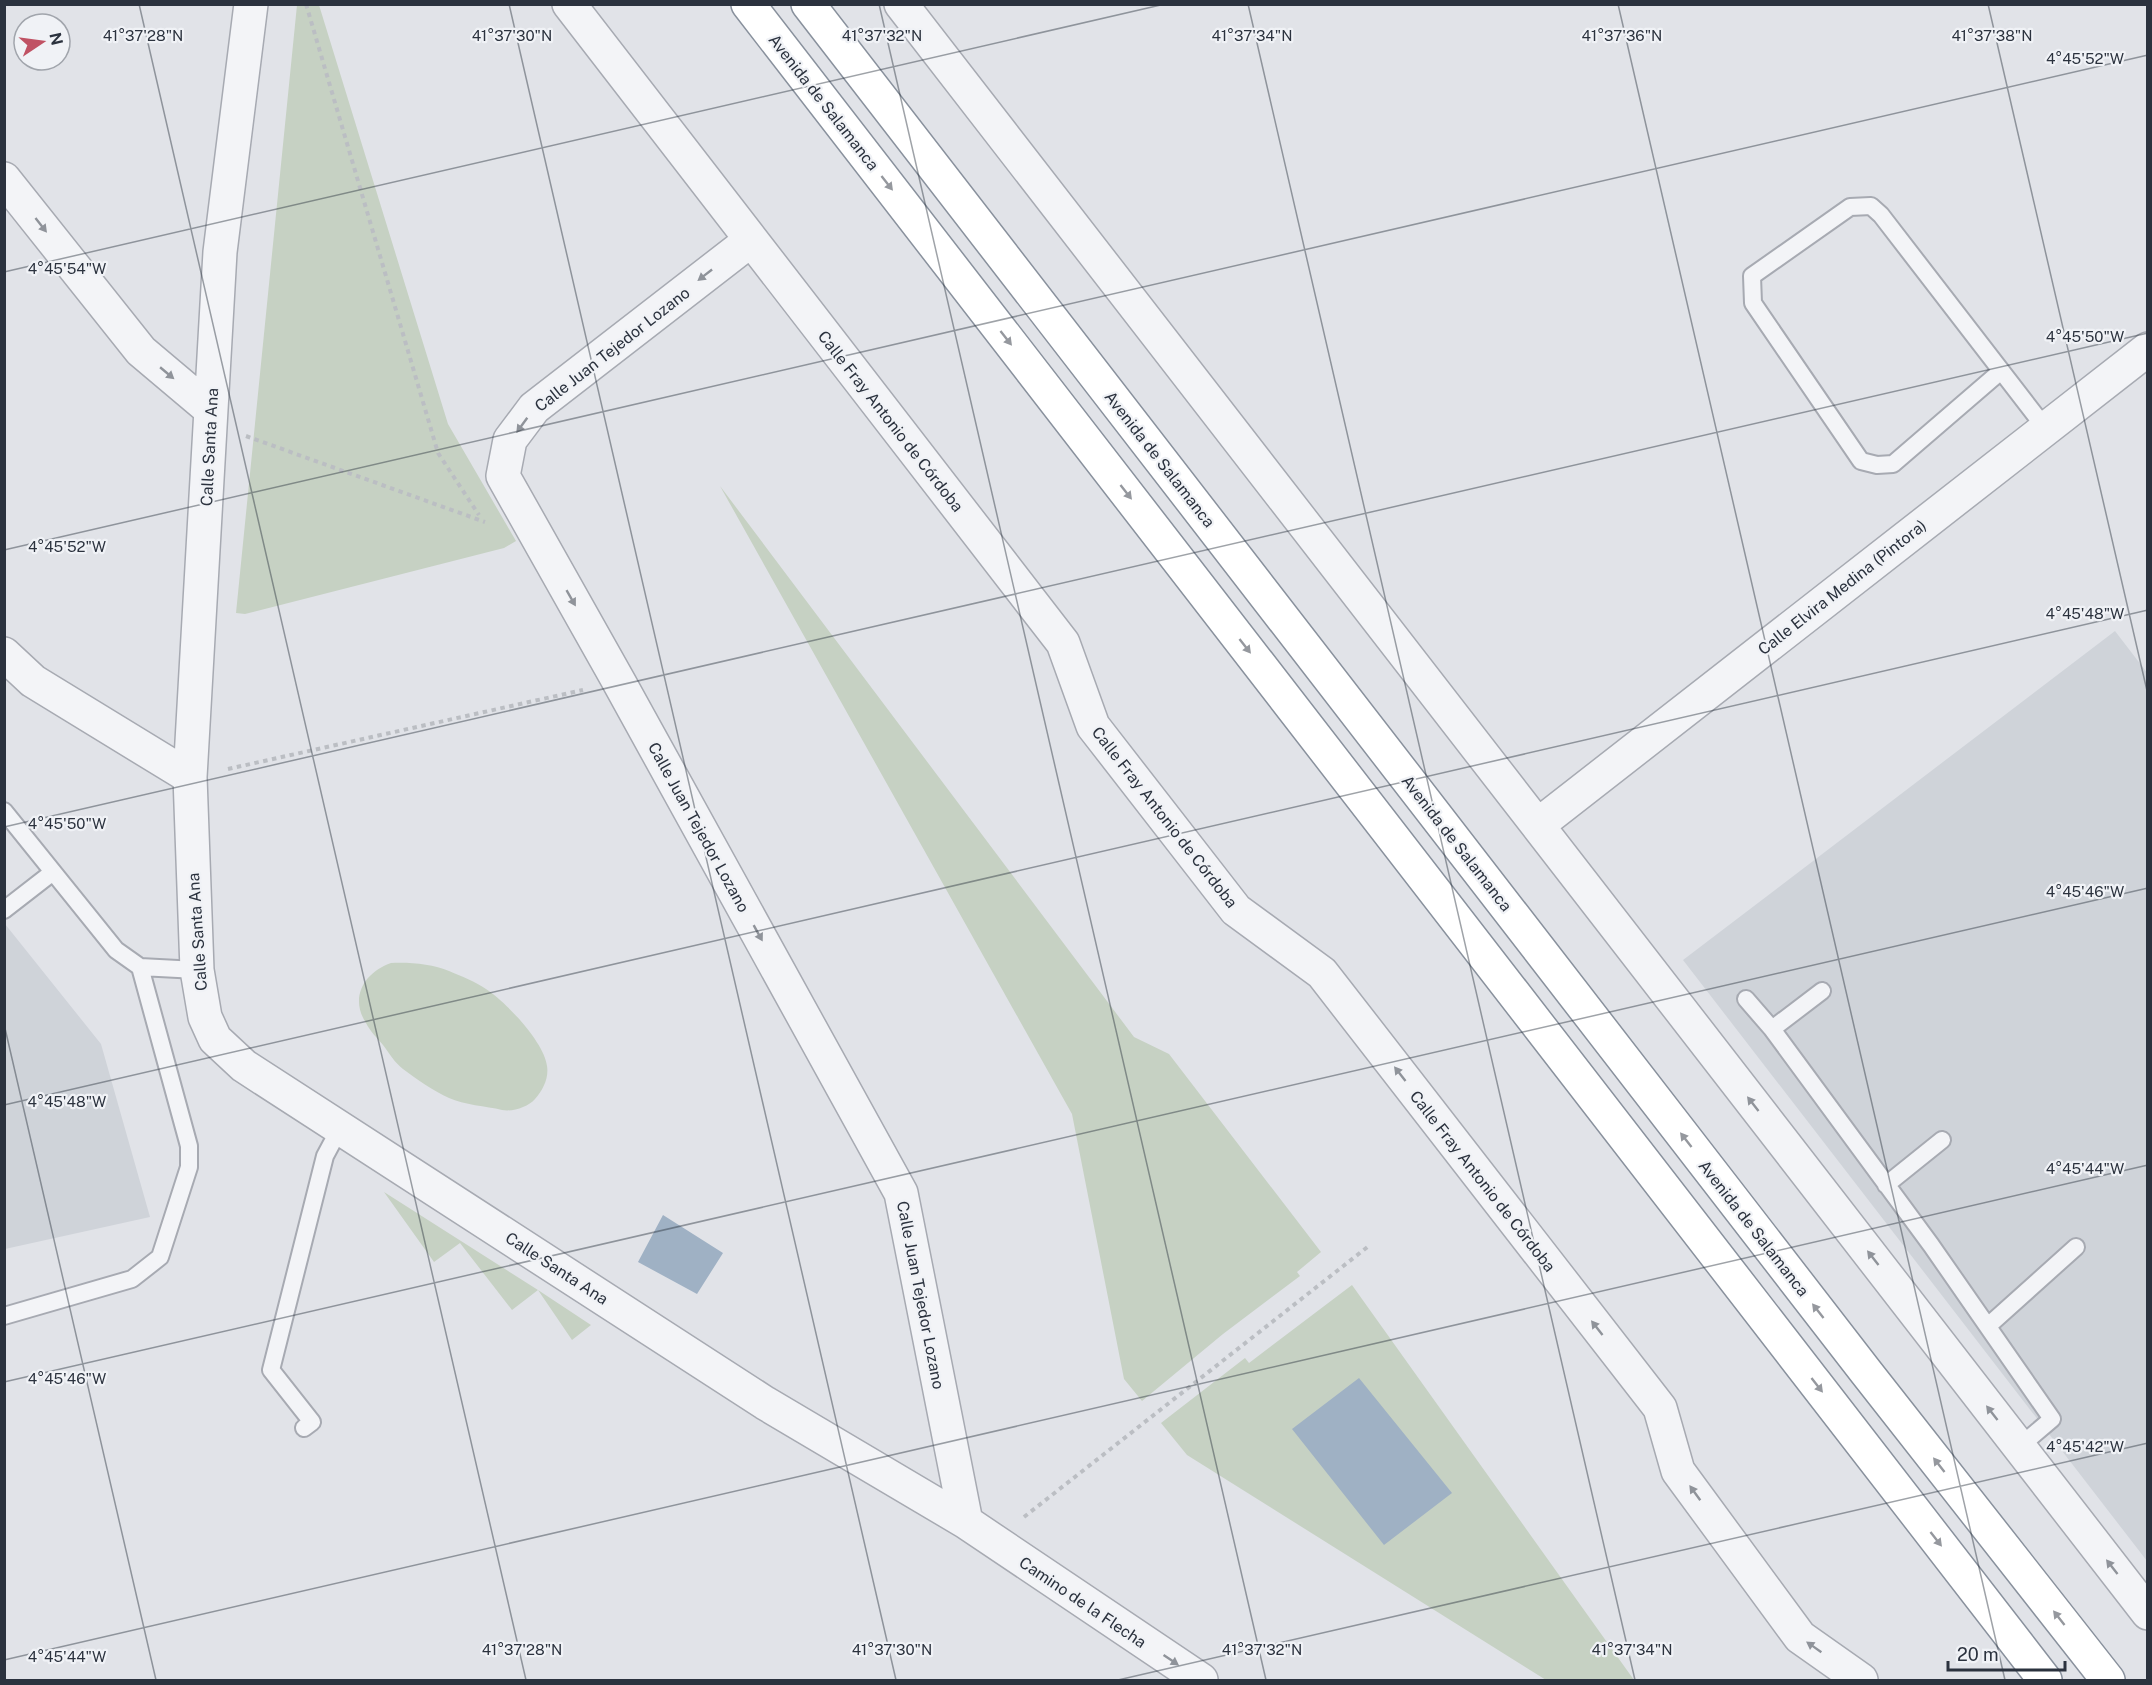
<svg xmlns="http://www.w3.org/2000/svg" width="2152" height="1685" font-family="'Public Sans',sans-serif">
<style>
.built{fill:#cfd3d9}
.green{fill:#c6d1c3}
.water{fill:#9fb1c4}
.lines{fill:none;stroke-linecap:round;stroke-linejoin:round}
.service-casing{stroke:#a7aab2;stroke-width:20}
.minor-casing{stroke:#a7aab2;stroke-width:36}
.trunk-casing{stroke:#89919d;stroke-width:36}
.path{stroke:#bbbec3;stroke-width:4;stroke-dasharray:4.5 4.5;stroke-linecap:butt}
.service{stroke:#f3f4f7;stroke-width:16}
.minor{stroke:#f3f4f7;stroke-width:33}
.trunk{stroke:#fff;stroke-width:33}
.oneway{fill:#95989e}
.oneway2{fill:#8f939a}
.ticks{fill:none;stroke:#2b323e;stroke-width:1.5;stroke-opacity:0.45}
.labels{text-anchor:middle;stroke-width:4.5;stroke-linejoin:round;paint-order:stroke}
.street-label{font-size:16px;fill:#2b323e;stroke:#f0f2f6}
.ticks-label{font-size:15px;text-anchor:middle;fill:#2b323e;stroke:#f0f2f6;stroke-width:4.5;stroke-linejoin:round;paint-order:stroke}
</style>
<rect width="100%" height="100%" fill="#e1e3e8"/>
<path class="built" d="M2115 631 2148 674 2147 1561 1683 960Z
M5 924 101 1044 150 1217 5 1249Z"/>
<path class="green" d="M297 5H319L448 424 516 541 504 548 245 614 236 613Z
M720 486 1134 1037 1169 1054 1321 1252 1297 1272 1300 1276 1223 1334 1142 1401 1124 1379 1072 1114Z
M391 963C409 962 433 964 449 971 461 976 476 982 486 989 506 1002 544 1042 547 1066 549 1078 543 1090 535 1099 528 1107 513 1112 502 1110 486 1106 464 1105 449 1098 434 1091 416 1079 403 1069 395 1063 389 1053 383 1045 377 1038 370 1031 366 1023 349 997 365 972 391 963Z
M384 1192 538 1290 591 1325 572 1340 538 1290 512 1310 460 1243 434 1262Z
M1352 1285 1634 1680H1546L1187 1455 1161 1423 1245 1358 1249 1363Z"/>
<path class="water" d="M663 1215 723 1253 697 1294 638 1262Z
M1359 1378 1452 1493 1384 1545 1292 1429Z"/>
<g class="lines">
<defs>
<path id="service" d="M2001 371 1893 464 1877 465 1861 461 1753 303 1752 276 1850 207 1871 206 1881 215 2046 429
M4 811 116 950 140 967 197 970
M4 910 53 872
M1746 999 1772 1029 1931 1245 2052 1419 2019 1447
M1772 1029 1822 991
M1886 1185 1942 1140
M4 1316 132 1279 160 1257 189 1167V1146L140 967
M1988 1326 2076 1247
M304 1428 312 1422 271 1370 325 1156 340 1128"/>
<path id="minor" d="M251 4 220 252 190 777 197 970 205 1017 215 1039 244 1066 765 1403 966 1522 1201 1680
M569 4 1063 643 1093 726 1236 910 1322 973 1660 1408 1678 1471 1800 1637 1861 1680
M901 4 2148 1613
M4 179 141 351 211 410
M751 240 534 408 510 440 503 476 619 682 901 1193 966 1522
M4 654 33 681 190 777
M1538 825 2148 349"/>
<path id="trunk" d="M748 4 2045 1680
M808 4 1866 1372 2108 1680"/>
</defs>
<use href="#service" class="service-casing"/>
<use href="#minor" class="minor-casing"/>
<use href="#trunk" class="trunk-casing"/>
<path class="path" d="M306 4 438 453 479 515
M246 436 485 522
M228 769 583 690
M1024 1517 1370 1245"/>
<use href="#service" class="service"/>
<use href="#minor" class="minor"/>
<use href="#trunk" class="trunk"/>
</g>
<defs><path id="oneway-solid" d="M-6-.8H1V-3.2L6.5 0L1 3.2V.8H-6Z" transform="scale(1.5)"/></defs>
<g class="oneway">
<use href="#oneway-solid" transform="translate(887 183) rotate(52)"/>
<use href="#oneway-solid" transform="translate(1006 338) rotate(52)"/>
<use href="#oneway-solid" transform="translate(1126 492) rotate(52)"/>
<use href="#oneway-solid" transform="translate(1245 646) rotate(52)"/>
<use href="#oneway-solid" transform="translate(1686 1140) rotate(-128)"/>
<use href="#oneway-solid" transform="translate(1818 1311) rotate(-128)"/>
<use href="#oneway-solid" transform="translate(1817 1385) rotate(52)"/>
<use href="#oneway-solid" transform="translate(1939 1465) rotate(-128)"/>
<use href="#oneway-solid" transform="translate(1936 1539) rotate(52)"/>
<use href="#oneway-solid" transform="translate(2059 1618) rotate(-128)"/>
</g>
<g class="oneway2">
<use href="#oneway-solid" transform="translate(41 225) rotate(52)"/>
<use href="#oneway-solid" transform="translate(705 275) rotate(142)"/>
<use href="#oneway-solid" transform="translate(167 373) rotate(40)"/>
<use href="#oneway-solid" transform="translate(522 425) rotate(126)"/>
<use href="#oneway-solid" transform="translate(571 598) rotate(60)"/>
<use href="#oneway-solid" transform="translate(758 933) rotate(61)"/>
<use href="#oneway-solid" transform="translate(1400 1074) rotate(-128)"/>
<use href="#oneway-solid" transform="translate(1753 1104) rotate(-128)"/>
<use href="#oneway-solid" transform="translate(1873 1258) rotate(-128)"/>
<use href="#oneway-solid" transform="translate(1597 1328) rotate(-128)"/>
<use href="#oneway-solid" transform="translate(1992 1413) rotate(-128)"/>
<use href="#oneway-solid" transform="translate(1695 1493) rotate(-126)"/>
<use href="#oneway-solid" transform="translate(2112 1567) rotate(-128)"/>
<use href="#oneway-solid" transform="translate(1814 1647) rotate(-145)"/>
<use href="#oneway-solid" transform="translate(1171 1660) rotate(34)"/>
</g>
<path class="ticks" d="M139 4 526 1680M509 4 896 1680M879 4 1266 1680M1248 4 1635 1680M1618 4 2005 1680M1988 4 2148 695M4 272 1165 4M4 550 2148 55M4 827 2148 333M4 1024 156 1680M4 1105 2148 610M4 1382 2148 888M4 1660 2148 1165M1118 1680 2148 1443"/>
<g class="labels">
<g class="street-label">
<text transform="translate(824 102) rotate(52)" y="6">Avenida de Salamanca</text>
<text transform="translate(612 349) rotate(-38)" y="6">Calle Juan Tejedor Lozano</text>
<text transform="translate(891 421) rotate(52)" y="6">Calle Fray Antonio de Córdoba</text>
<text transform="translate(209 447) rotate(-87)" y="6">Calle Santa Ana</text>
<text transform="translate(1160 459) rotate(52)" y="6">Avenida de Salamanca</text>
<text transform="translate(1842 587) rotate(-38)" y="6">Calle Elvira Medina (Pintora)</text>
<text transform="translate(1165 817) rotate(52)" y="6">Calle Fray Antonio de Córdoba</text>
<text transform="translate(699 827) rotate(61)" y="6">Calle Juan Tejedor Lozano</text>
<text transform="translate(1457 843) rotate(52)" y="6">Avenida de Salamanca</text>
<text transform="translate(197 932) rotate(-94)" y="6">Calle Santa Ana</text>
<text transform="translate(1483 1181) rotate(52)" y="6">Calle Fray Antonio de Córdoba</text>
<text transform="translate(1754 1228) rotate(52)" y="6">Avenida de Salamanca</text>
<text transform="translate(557 1268) rotate(33)" y="6">Calle Santa Ana</text>
<text transform="translate(921 1295) rotate(79)" y="6">Calle Juan Tejedor Lozano</text>
<text transform="translate(1083 1602) rotate(34)" y="6">Camino de la Flecha</text>
</g>
</g>
<g class="ticks-label">
<text x="143" y="41">41°37'28"N</text>
<text x="512" y="41">41°37'30"N</text>
<text x="882" y="41">41°37'32"N</text>
<text x="1252" y="41">41°37'34"N</text>
<text x="1622" y="41">41°37'36"N</text>
<text x="1992" y="41">41°37'38"N</text>
<text x="2085" y="64">4°45'52"W</text>
<text x="67" y="274">4°45'54"W</text>
<text x="2085" y="342">4°45'50"W</text>
<text x="67" y="552">4°45'52"W</text>
<text x="2085" y="619">4°45'48"W</text>
<text x="67" y="829">4°45'50"W</text>
<text x="2085" y="897">4°45'46"W</text>
<text x="67" y="1107">4°45'48"W</text>
<text x="2085" y="1174">4°45'44"W</text>
<text x="67" y="1384">4°45'46"W</text>
<text x="2085" y="1452">4°45'42"W</text>
<text x="522" y="1655">41°37'28"N</text>
<text x="892" y="1655">41°37'30"N</text>
<text x="1262" y="1655">41°37'32"N</text>
<text x="1632" y="1655">41°37'34"N</text>
<text x="67" y="1662">4°45'44"W</text>
</g>
<rect width="2152" height="1685" fill="none" stroke="#2b323e" stroke-width="12"/>
<g transform="translate(42 42) rotate(77)"><circle r="28" fill="#f0f2f6" stroke="#a1a5ac" stroke-width="1.5"/>
<path d="M0-4.5L10 22L0 15L-10 22Z" fill="#c05264"/>
<text y="-9" font-size="16" font-weight="bold" text-anchor="middle" fill="#2b323e">N</text>
</g>
<path d="M1948 1661v9h117v-9" fill="none" stroke="#2b323e" stroke-width="3"/>
<text x="1957" y="1661" font-size="18" fill="#2b323e" stroke="#f0f2f6" stroke-width="4.5" paint-order="stroke">20 m</text>
</svg>
